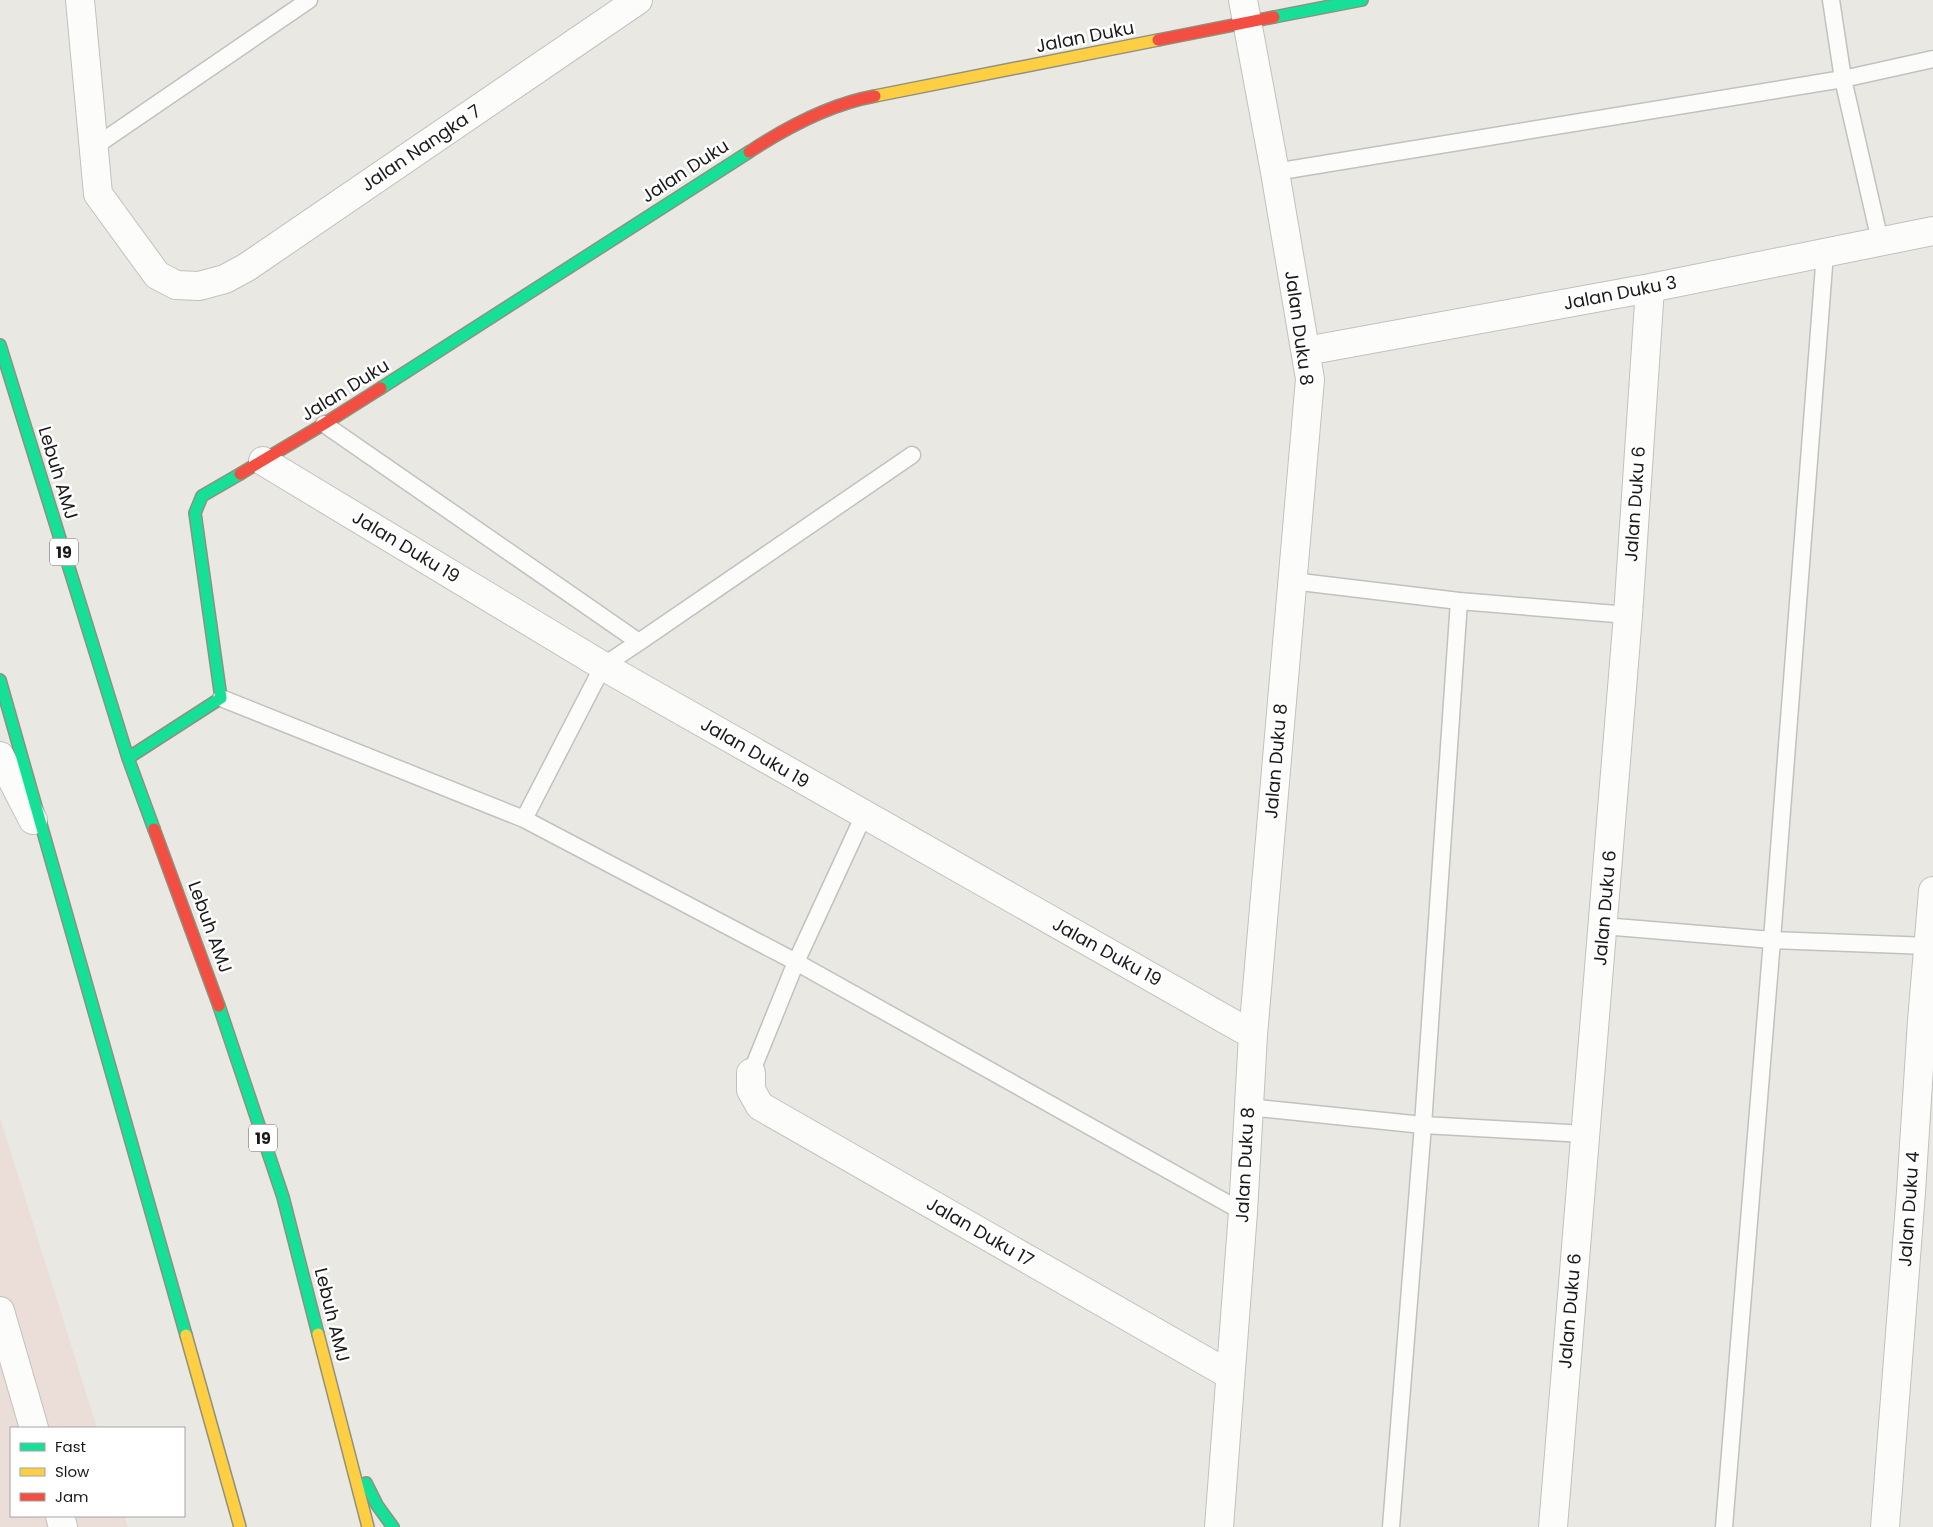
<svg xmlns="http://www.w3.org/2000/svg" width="1933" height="1527" font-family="Poppins,sans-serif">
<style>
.commercial{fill:#ebddd8}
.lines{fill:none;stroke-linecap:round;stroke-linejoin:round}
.lane-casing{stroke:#c1c1bf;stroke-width:19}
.street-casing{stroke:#c1c1bf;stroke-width:30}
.fast-casing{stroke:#8e917d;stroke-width:14}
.slow-casing{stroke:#8e917d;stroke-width:14}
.jam-casing{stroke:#8e917d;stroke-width:14}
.lane{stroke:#fcfcfb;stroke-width:16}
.street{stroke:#fcfcfb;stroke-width:28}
.fast{stroke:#16e098;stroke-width:11}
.slow{stroke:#ffcf43;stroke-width:11}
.jam{stroke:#f24e42;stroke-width:11}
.labels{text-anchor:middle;stroke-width:5;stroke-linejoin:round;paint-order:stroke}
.shield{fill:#fff;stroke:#5f5f5f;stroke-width:1}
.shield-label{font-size:16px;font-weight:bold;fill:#1a1a1a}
.street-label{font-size:18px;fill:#1a1a1a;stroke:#fff}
</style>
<rect width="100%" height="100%" fill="#e9e8e3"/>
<path class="commercial" d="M0 1118 97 1428H11V1516H124L128 1527H0Z"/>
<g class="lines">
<defs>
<path id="lane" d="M1831 0 1843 79 1880 241
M94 147 309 0
M1275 172 1843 79 1933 59
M324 424 639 642
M1292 581 1459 601 1628 615
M221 698 524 819 796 962 1243 1212
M524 819 603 666 639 642 912 455
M1603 926 1772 940 1929 946
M751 1073 796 962 864 815
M1248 1107 1423 1125 1585 1134
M1391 1527 1423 1125 1459 601
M1724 1527 1772 940 1825 253"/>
<path id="street" d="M80 0 98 194 157 275 176 285 199 286 225 279 247 267 638 0
M1306 351 1650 288 1933 231
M263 461 603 666 1253 1035
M0 756 33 820
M751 1073V1090L760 1106 1230 1375
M0 1311 34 1428
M60 1516 63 1527
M1219 1527 1243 1212 1253 1035 1310 379 1275 172 1243 0
M1553 1527 1628 615 1650 288
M1885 1527 1911 1192 1922 1021 1933 891"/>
<path id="fast" d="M1274 17 1362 0
M0 345 128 758 154 829
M381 388 749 152
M0 680 186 1335
M128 758 221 698 195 513 202 496 240 474
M219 1006 283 1197 318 1334
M366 1483 377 1505 393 1527"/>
<path id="slow" d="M875 96 1158 40
M318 1334 368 1527
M186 1335 240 1527"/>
<path id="jam" d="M1158 40 1274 17
M749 152C787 127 830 104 875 96
M240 474 324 424 381 388
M154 829 219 1006"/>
</defs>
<use href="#lane" class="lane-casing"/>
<use href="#street" class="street-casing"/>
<use href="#fast" class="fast-casing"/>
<use href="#slow" class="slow-casing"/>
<use href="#jam" class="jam-casing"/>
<use href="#lane" class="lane"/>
<use href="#street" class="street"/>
<use href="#fast" class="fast"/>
<use href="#slow" class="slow"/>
<use href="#jam" class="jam"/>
</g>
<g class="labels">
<g class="shield">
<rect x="50" y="538.5" width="28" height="27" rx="4"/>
<rect x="249" y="1124.5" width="28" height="27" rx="4"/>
</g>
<g class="shield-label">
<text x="64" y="558">19</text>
<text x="263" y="1144">19</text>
</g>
<g class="street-label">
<text transform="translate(1085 37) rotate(-11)" y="6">Jalan Duku</text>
<text transform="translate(421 148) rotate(-34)" y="6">Jalan Nangka 7</text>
<text transform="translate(685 171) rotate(-33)" y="6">Jalan Duku</text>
<text transform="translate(1620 293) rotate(-11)" y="6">Jalan Duku 3</text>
<text transform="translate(1299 328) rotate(82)" y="6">Jalan Duku 8</text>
<text transform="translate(345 390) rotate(-32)" y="6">Jalan Duku</text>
<text transform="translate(58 473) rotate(73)" y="6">Lebuh AMJ</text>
<text transform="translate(1635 504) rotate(-86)" y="6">Jalan Duku 6</text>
<text transform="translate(406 547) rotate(31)" y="6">Jalan Duku 19</text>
<text transform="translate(755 753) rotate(30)" y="6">Jalan Duku 19</text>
<text transform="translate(1276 761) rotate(-85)" y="6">Jalan Duku 8</text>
<text transform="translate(1605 908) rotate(-85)" y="6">Jalan Duku 6</text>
<text transform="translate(210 927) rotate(70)" y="6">Lebuh AMJ</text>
<text transform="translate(1107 952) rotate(29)" y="6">Jalan Duku 19</text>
<text transform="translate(1245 1165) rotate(-87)" y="6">Jalan Duku 8</text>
<text transform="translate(1909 1209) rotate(-86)" y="6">Jalan Duku 4</text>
<text transform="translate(980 1232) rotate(30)" y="6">Jalan Duku 17</text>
<text transform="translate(1570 1311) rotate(-85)" y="6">Jalan Duku 6</text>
<text transform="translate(332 1315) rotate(76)" y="6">Lebuh AMJ</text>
</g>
</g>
<rect x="10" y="1427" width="175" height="90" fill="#ffffff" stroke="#a3a3a3"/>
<rect x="20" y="1443" width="25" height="8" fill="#16e098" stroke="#a3a3a3"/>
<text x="55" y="1452" font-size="15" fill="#1a1a1a">Fast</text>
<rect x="20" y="1468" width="25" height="8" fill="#ffcf43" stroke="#a3a3a3"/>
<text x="55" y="1477" font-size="15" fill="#1a1a1a">Slow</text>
<rect x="20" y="1493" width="25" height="8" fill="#f24e42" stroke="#a3a3a3"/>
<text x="55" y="1502" font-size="15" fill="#1a1a1a">Jam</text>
</svg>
